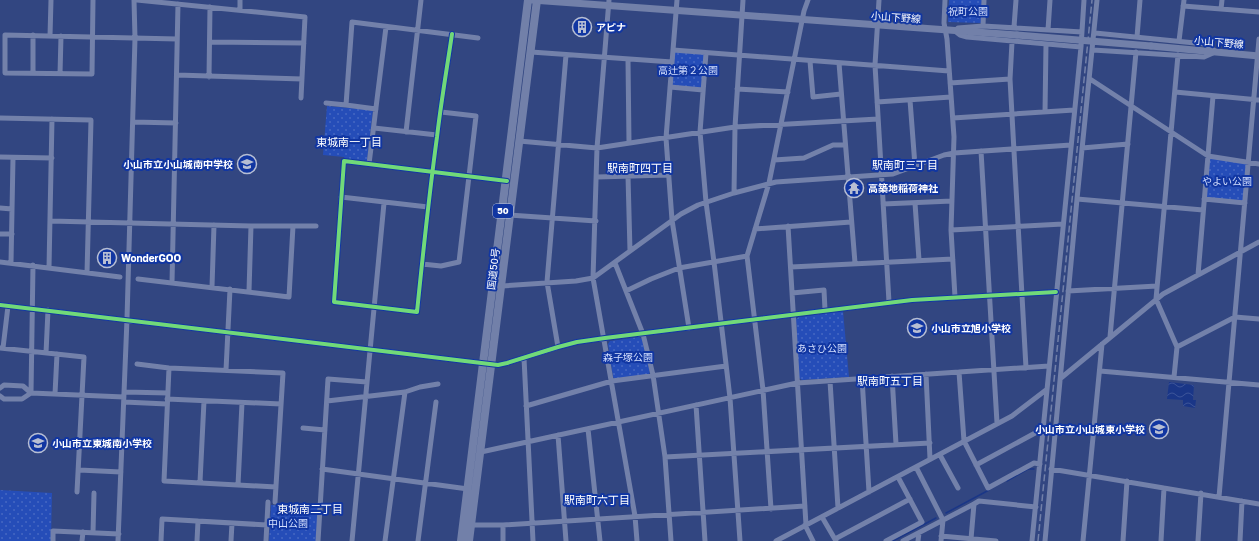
<svg xmlns="http://www.w3.org/2000/svg" width="1259" height="541" font-family="'Golos Text','Noto Sans JP',sans-serif">
<style>
.park{fill:url(#park-dots)}
.water{fill:url(#water-waves)}
.lines{fill:none;stroke-linecap:round;stroke-linejoin:round}
.stream{stroke:#1a3687;stroke-width:1.5}
.minor{stroke:#7381aa;stroke-width:5}
.major{stroke:#7280a9;stroke-width:7}
.highway{stroke:#7280a9;stroke-width:8}
.rail{stroke:#7280a9;stroke-width:1.5;stroke-dasharray:7 3;stroke-linecap:butt}
.major-bridge{stroke:#7280a9;stroke-width:7}
.cycleway-casing{stroke:#1136a2;stroke-width:6}
.cycleway{stroke:#71d979;stroke-width:4}
.labels{text-anchor:middle;stroke-width:4;stroke-linejoin:round;paint-order:stroke}
.shield{fill:#1136a2;stroke:#b8c3e3;stroke-width:1}
.shield-label{font-size:9px;font-weight:bold;fill:#fff}
.park-label{font-size:10px;fill:#d4dffe;stroke:#1136a2}
.street-label{font-size:10px;fill:#fff;stroke:#1136a2}
.poi-label{font-size:10px;font-weight:bold;fill:#fff;stroke:#1136a2;text-anchor:start}
.neighbourhood-label{font-size:11px;fill:#fff;stroke:#1136a2}
</style>
<defs>
<pattern id="park-dots" width="8" height="8" patternUnits="userSpaceOnUse"><rect width="8" height="8" fill="#254db8"/><path d="M2 2h.1M6 6h.1" fill="none" stroke="#4668c3" stroke-width="1.8" stroke-linecap="round"/></pattern>
<pattern id="water-waves" width="16" height="10" patternUnits="userSpaceOnUse"><rect width="16" height="10" fill="#1a3687"/><path d="M0 5q4-4 8 0t8 0" fill="none" stroke="#3c5499"/></pattern>
</defs>
<rect width="100%" height="100%" fill="#324681"/>
<path class="park" d="M949 0H982L981 23 948 22Z
M674 51 705 54 702 89 671 87Z
M327 106 373 110 367 161 345 159 344 157 323 155Z
M1210 158 1247 164 1244 203 1206 199Z
M843 311 849 377 802 380 799 378 796 319 799 317Z
M639 337 642 339 650 372 649 374 615 379 613 377 608 344 610 341Z
M0 490 52 493 51 541H0Z
M271 505 318 507 316 541H269Z"/>
<path class="water" d="M1169 382 1194 385 1193 400H1196L1195 408 1183 406V400L1167 399Z"/>
<g class="lines">
<path class="stream" d="M1007 481 1028 469H1034
M946 513 989 490
M893 541 936 518"/>
<path class="minor" d="M93 0 92 74 5 73V35L177 39
M137 0 305 17 301 98
M609 0 597 148 593 278 635 516 637 541
M677 0 666 138 672 220 689 328
M879 0 875 65 889 302
M945 0 944 23 947 39 954 137 951 230 955 297
M1183 6 1259 12
M1221 9 1222 0
M240 10V0
M983 26 984 0
M1014 27 1016 0
M1048 30 1050 0
M1095 33 1205 44 1215 51
M452 34C447 68 441 102 437 137 429 195 423 253 417 312L334 302 344 161 507 181
M50 36 51 0
M1137 37 1140 0
M1179 41 1184 0
M210 42 304 43
M1012 42 1010 79 1026 368
M1081 47 967 37 960 35 955 31 958 28 983 26 1082 32
M673 50 949 71
M1093 50 1204 57 1213 53
M531 52 672 62
M706 53 700 132 706 202 714 262 730 398 740 541
M628 60 629 143
M810 61 813 97 841 94
M839 63 855 263
M33 73V35
M60 74 61 36
M177 75 302 79
M209 77 210 7
M1090 79 1208 156 1259 164
M950 83 1010 79
M670 87 703 90
M737 89 788 92
M1175 92 1259 100
M910 100 915 166
M877 102 951 97
M326 103 346 105
M376 109 346 105 352 22 478 38
M1045 112 1046 44
M0 118 91 120 87 273
M953 118 1074 110
M133 122 176 123
M374 128 437 135
M406 132 421 0
M519 141 597 148 735 127 878 119
M1082 148 1128 144
M981 151 997 423
M0 157 52 158
M774 160 804 158 833 145H845
M369 164 386 27
M628 176 630 251
M597 177 668 175
M734 193 735 127 743 0
M341 197 428 207
M1077 199 1203 210
M1204 199 1245 203
M915 203 919 260
M883 204 952 201
M0 208 12 209
M509 215 596 221
M50 221 251 226H316
M788 226 806 525
M755 229 851 222
M951 230 1063 224
M0 234H12
M0 262 120 277
M11 263 13 158
M615 263 643 334 653 375 665 457 671 541
M422 264 441 266 459 262 476 116 441 112
M791 267 953 259
M49 268 52 119
M1198 275 1213 96
M138 279 289 297 293 226
M172 283 178 4
M502 286 576 281 593 278 681 214 698 205 734 193 776 182 893 174 944 155 954 153 1071 145
M212 287 214 225
M249 291 251 226
M626 291 651 279 679 268 747 256
M1068 291 1157 286
M792 293 824 290 825 310
M0 305 498 365 507 363 558 347 577 342 605 338 912 300 1056 292
M1110 337 1136 52
M558 347 547 282 566 55
M1177 347 1235 317 1259 319
M0 348 84 357 77 492
M3 348 8 306
M46 353 48 310
M524 358 533 541
M137 364 169 368 283 373 275 502
M169 368 164 481 276 487
M226 370 230 289
M1100 371 1259 385
M959 372 964 441 988 488 1034 463 1040 464
M926 374 930 459
M892 376 896 444
M1174 377 1177 347 1156 299 1178 55
M862 378 869 492
M1061 378 1163 294 1259 242
M830 381 838 508
M0 388 4 385 23 386 31 393
M125 392 168 393
M31 393 33 265
M55 394 57 354
M0 396 4 399H22L31 393 124 397
M167 399 281 404
M327 401 405 392 420 387 438 384
M124 402 167 404
M696 405 705 541
M526 406 612 381 726 366
M303 428 325 430
M588 429 600 541
M558 435 566 541
M481 452 797 383 1049 366
M940 455 958 488
M665 457 930 443
M976 465 1037 432 1043 431
M916 467 943 520 941 541
M322 469 468 489
M1051 469 1259 504
M79 470 121 472
M200 482 204 401
M238 485 242 403
M1219 497 1259 39
M771 509 763 390 747 256 769 183 804 11 808 0
M822 517 836 541
M471 525H503L805 506
M805 525 813 541
M93 533 94 493
M941 536 996 541
M835 539 910 499
M971 539 974 504 979 501 1036 507
M53 541V531L119 534
M82 541 83 532
M118 541 127 319 135 38 134 0
M161 541 162 519 267 525
M197 541 198 521
M231 541 232 523
M266 541 268 502
M318 541 328 379 367 382
M352 541 384 203
M385 541 405 392
M418 541 436 402
M503 541V525
M776 541 1012 416 1046 390
M886 541 922 522 898 477
M903 541 974 504
M918 541 919 533
M1032 541 1081 47 1084 0
M1045 541 1077 199 1097 0
M1083 541 1102 344
M1123 541 1127 481
M1161 541 1164 488
M1198 541 1201 493
M1240 541 1242 501"/>
<path class="major" d="M532 0 1017 35
M1151 46 1259 56"/>
<path class="highway" d="M461 541 528 0
M469 541 537 0"/>
<path class="rail" d="M1038 541 1092 0"/>
<path class="major-bridge" d="M1017 35 1151 46"/>
<defs>
<path id="cycleway" d="M452 34C447 68 441 102 437 137 429 195 423 253 417 312L334 302 344 161 507 181
M0 305 498 365 507 363 558 347 577 342 605 338 912 300 1056 292"/>
</defs>
<use href="#cycleway" class="cycleway-casing"/>
<use href="#cycleway" class="cycleway"/>
</g>
<defs>
<symbol id="building-ring" viewBox="-11 -11 22 22"><circle r="9.5" fill="#1136a2" stroke="#b7bed3" stroke-width="1.5"/><path d="M-4-6H4V6H1V3H-1V6H-4ZM-2.5-4.3h1.7v1.8h-1.7ZM.8-4.3h1.7v1.8H.8ZM-2.5-1h1.7V.8h-1.7ZM.8-1h1.7V.8H.8Z" fill="#b7bed3"/></symbol>
<symbol id="school-ring" viewBox="-11 -11 22 22"><circle r="9.5" fill="#1136a2" stroke="#b7bed3" stroke-width="1.5"/><path d="M0-5L7-2L0 1L-7-2ZM-4 1L0 2.5L4 1V4Q0 6-4 4Z" fill="#b7bed3"/></symbol>
<symbol id="temple-ring" viewBox="-11 -11 22 22"><circle r="9.5" fill="#1136a2" stroke="#b7bed3" stroke-width="1.5"/><path d="M0-6L5-2H3V0L6.5 2.5H4V6H1.5V3h-3V6H-4V2.5H-6.5L-3 0V-2H-5Z" fill="#b7bed3"/></symbol>
</defs>
<g fill-rule="evenodd">
<use href="#building-ring" x="571" y="16" width="22" height="22"/>
<use href="#school-ring" x="236" y="153" width="22" height="22"/>
<use href="#temple-ring" x="843" y="177" width="22" height="22"/>
<use href="#building-ring" x="96" y="247" width="22" height="22"/>
<use href="#school-ring" x="906" y="317" width="22" height="22"/>
<use href="#school-ring" x="1148" y="418" width="22" height="22"/>
<use href="#school-ring" x="27" y="432" width="22" height="22"/>
</g>
<g class="labels">
<rect class="shield" x="493" y="204" width="20" height="14" rx="3"/>
<g class="shield-label">
<text x="503" y="214">50</text>
</g>
<g class="park-label">
<text x="968" y="15">祝町公園</text>
<text x="688" y="74">高辻第２公園</text>
<text x="1227" y="185">やよい公園</text>
<text x="822" y="352">あさひ公園</text>
<text x="628" y="361">森子塚公園</text>
<text x="288" y="527">中山公園</text>
</g>
<g class="street-label">
<text transform="translate(896 17) rotate(4)" y="4">小山下野線</text>
<text transform="translate(1219 42) rotate(5)" y="4">小山下野線</text>
<text transform="translate(493 269) rotate(-83)" y="4">国道50号</text>
</g>
<g class="poi-label">
<text x="596" y="31">アピナ</text>
<text x="233" y="168" text-anchor="end">小山市立小山城南中学校</text>
<text x="868" y="192">高築地稲荷神社</text>
<text x="121" y="262">WonderGOO</text>
<text x="931" y="332">小山市立旭小学校</text>
<text x="1145" y="433" text-anchor="end">小山市立小山城東小学校</text>
<text x="52" y="447">小山市立東城南小学校</text>
</g>
<g class="neighbourhood-label">
<text x="349" y="146">東城南一丁目</text>
<text x="905" y="169">駅南町三丁目</text>
<text x="640" y="172">駅南町四丁目</text>
<text x="890" y="385">駅南町五丁目</text>
<text x="597" y="504">駅南町六丁目</text>
<text x="310" y="513">東城南二丁目</text>
</g>
</g>
</svg>
